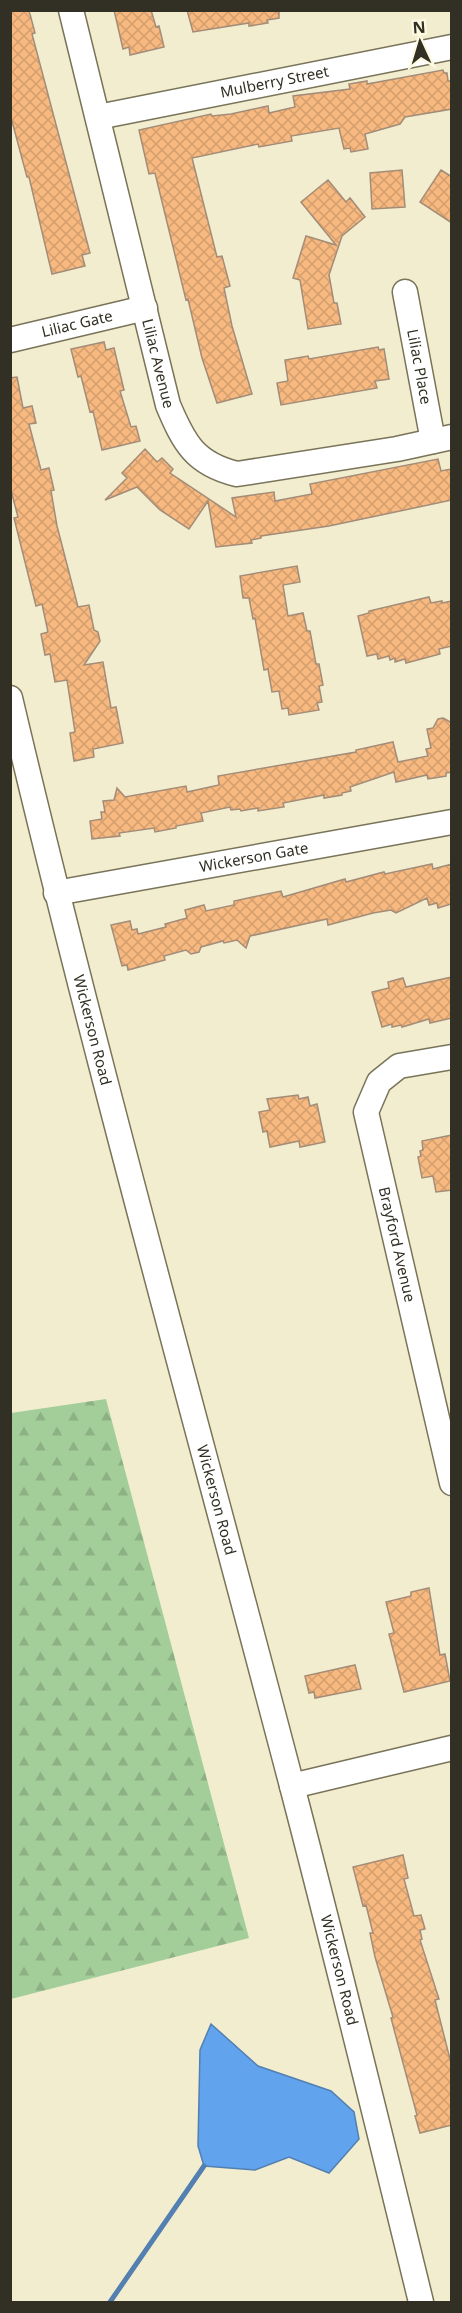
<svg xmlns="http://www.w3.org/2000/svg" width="462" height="2313" font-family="'Noto Sans',sans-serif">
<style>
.forest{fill:url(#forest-firs)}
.water{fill:#61a3ed;stroke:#5380b1;stroke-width:1.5}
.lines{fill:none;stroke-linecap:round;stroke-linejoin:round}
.stream{stroke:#5380b1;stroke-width:5}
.building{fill:url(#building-cross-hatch);stroke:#a38c78;stroke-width:1.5}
.minor-casing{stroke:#797459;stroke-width:27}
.minor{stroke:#fff;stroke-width:24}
.labels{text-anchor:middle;stroke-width:6;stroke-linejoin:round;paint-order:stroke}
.street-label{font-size:15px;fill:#323024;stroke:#fefae2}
</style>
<defs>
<pattern id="forest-firs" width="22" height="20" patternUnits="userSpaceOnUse" patternTransform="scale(1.5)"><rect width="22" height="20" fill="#a3ce99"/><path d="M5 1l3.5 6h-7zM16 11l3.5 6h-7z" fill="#8db184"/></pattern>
<pattern id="building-cross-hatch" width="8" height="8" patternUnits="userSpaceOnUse" patternTransform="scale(1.5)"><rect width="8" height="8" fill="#f7b980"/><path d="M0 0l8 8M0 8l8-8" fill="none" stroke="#d49f6e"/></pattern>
</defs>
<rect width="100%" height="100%" fill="#f2edcf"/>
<path class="forest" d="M106 1399 249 1938 11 1999V1413Z"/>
<path class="water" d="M211 2024 258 2066 331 2091 354 2112 359 2139 329 2173 289 2157 255 2170 204 2166 198 2146 200 2050Z"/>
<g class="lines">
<path class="stream" d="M110 2302 204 2166"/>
</g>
<path class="building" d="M10 10H28L30 14 35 33 32 34 90 253 82 255 85 266 52 274 29 177H27L10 114Z
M114 10H151L156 27 159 26 164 47 130 55 129 47 123 49Z
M187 10H279V18L267 20 268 23 249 26V23L193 32Z
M443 70 444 73H447L448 81H452V109L405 117 400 124 365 134 368 149 351 152 350 148 344 149 339 128 291 136 292 141 259 147 258 144 192 158 217 257 222 256 230 286 224 288 232 326 252 394 217 403 202 358 188 299 186 300 155 173 149 174 139 130 211 114 212 116 231 114 268 106 269 113 295 107 293 96 350 89 349 84 367 81V84Z
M402 170 405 207 372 209 370 173Z
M441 170 452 177V223L420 202Z
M328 180 346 202 350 198 365 217 342 236 329 275 334 303H337L341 324 308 329 300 280 293 278 306 236 336 245 301 202Z
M104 342 106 350 114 348 124 390 120 391 131 427 136 426 140 441 102 450 93 411 90 412 81 376 78 377 71 349Z
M378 347 379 350 384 349 389 379 375 381 377 388 281 405 277 383 288 381 285 360 308 356 309 359Z
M17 377 23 408 32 406 36 423 29 424 41 470 49 468 54 490 51 491 57 526 78 607 89 605 94 630 98 632 100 641 84 665 103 662 111 708 116 707 123 743 93 749 94 757 74 761 70 733 75 732 67 680 55 682 50 654 45 655 41 634 48 632 42 604 36 606 14 518 18 517 10 487V378Z
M145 449 157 462 162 458 173 469 170 473 236 517 232 498 274 492 275 501 312 494 310 484 438 459 441 471 452 469V500L329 526 261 536V538L251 540 252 543 216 547 208 501 189 529 160 510 137 487 105 500 127 478 122 473Z
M297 566 300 582 283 585 288 616 303 613 307 631H310L316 664H319L323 685 319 686 322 702 317 703 319 710 289 715 288 708 282 709 279 691 272 692 268 669 264 670 255 618 253 619 249 598H243L240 576Z
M429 597 431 603 442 601V603L452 601V646L439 649 440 654 406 663 405 659 395 662V658L390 660 389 656 378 659 377 654 367 656 358 616 369 613V611Z
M443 718 452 723V772L446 773V776L428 779 427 775 396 782 394 772 350 787 351 791 342 793V795L324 798V795L283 803 284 807 258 811V808L241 811 240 809 231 810 230 807 201 813 203 821 176 826V828L155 832 154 828 119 833 120 836 92 839 90 821 102 819 101 812H105L103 801 114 800 117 788 125 797 186 786 187 792 219 785 218 776 356 752V750L393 742 398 762 428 756 426 749 431 748 427 729 433 728 438 719Z
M432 864 433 869 452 864 451 904 438 908 437 903 429 905 427 898 396 913 391 910 373 913 328 925 327 919 250 936 246 948 237 940 224 943 223 941 201 947 199 952 191 954 186 950 164 956 165 960 128 970 127 965 122 966 111 925 130 921 132 930 137 929 138 934 166 927 165 924 187 918 185 910 204 905 206 911 234 905V901L281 891 283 897 345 879 346 882 384 872 385 874Z
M452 977V1018L430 1023 429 1019 402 1027 401 1025 392 1027V1024L382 1027 372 992 389 988 388 982 403 978 406 987Z
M298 1095 299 1099 308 1097 310 1106 317 1104 325 1142 300 1147 299 1141 270 1147 267 1131 263 1132 259 1112 270 1110 267 1099Z
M452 1135V1190L436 1192 433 1176 422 1178 418 1157 421 1156 420 1151 423 1150 422 1141Z
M429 1588 440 1655 445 1654 450 1681 404 1692 389 1634 394 1633 386 1602 411 1596V1592Z
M355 1665 361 1689 315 1698 314 1692 309 1693 305 1676Z
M403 1855 408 1878 404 1879 414 1916 421 1915 425 1929 420 1930 422 1939 420 1940 439 1999 435 2000 452 2067V2125L420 2133 415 2116 417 2115 399 2048 391 2018 393 2017 375 1957 370 1933H373L366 1905 363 1906 353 1867Z"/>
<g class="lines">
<defs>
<g id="minor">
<path id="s1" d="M71 10 168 405C184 443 195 464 237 474L397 449 452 437"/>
<path id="s2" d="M98 117 452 47"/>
<path id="s3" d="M405 292 433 441"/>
<path id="s4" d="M10 340 145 308"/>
<path id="s5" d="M10 698C96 1063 197 1423 292 1786 337 1958 379 2130 421 2302"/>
<path id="s6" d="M56 893 452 822"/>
<path id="s7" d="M452 1057 399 1066 379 1082 366 1112 452 1483"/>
<path d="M292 1786 452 1748"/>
</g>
</defs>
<use href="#minor" class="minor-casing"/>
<use href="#minor" class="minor"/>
</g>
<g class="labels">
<g class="street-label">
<text dy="5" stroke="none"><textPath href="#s2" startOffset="180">Mulberry Street</textPath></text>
<text dy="5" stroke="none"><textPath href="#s4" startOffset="69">Liliac Gate</textPath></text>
<text dy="5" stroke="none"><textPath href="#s1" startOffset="364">Liliac Avenue</textPath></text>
<text dy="5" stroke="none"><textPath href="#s3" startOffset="76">Liliac Place</textPath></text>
<text dy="5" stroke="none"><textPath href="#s6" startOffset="201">Wickerson Gate</textPath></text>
<text dy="5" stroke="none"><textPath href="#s5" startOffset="342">Wickerson Road</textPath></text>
<text dy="5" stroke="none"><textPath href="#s7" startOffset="248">Brayford Avenue</textPath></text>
<text dy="5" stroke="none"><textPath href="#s5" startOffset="828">Wickerson Road</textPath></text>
<text dy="5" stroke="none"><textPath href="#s5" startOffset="1314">Wickerson Road</textPath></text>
</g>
</g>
<rect width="462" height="2313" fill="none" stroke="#323024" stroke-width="24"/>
<g transform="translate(420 42) rotate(356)" stroke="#fefae2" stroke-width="4.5" paint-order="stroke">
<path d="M0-4.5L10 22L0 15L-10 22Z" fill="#323024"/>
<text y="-9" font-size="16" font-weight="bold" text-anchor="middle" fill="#323024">N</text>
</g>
</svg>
